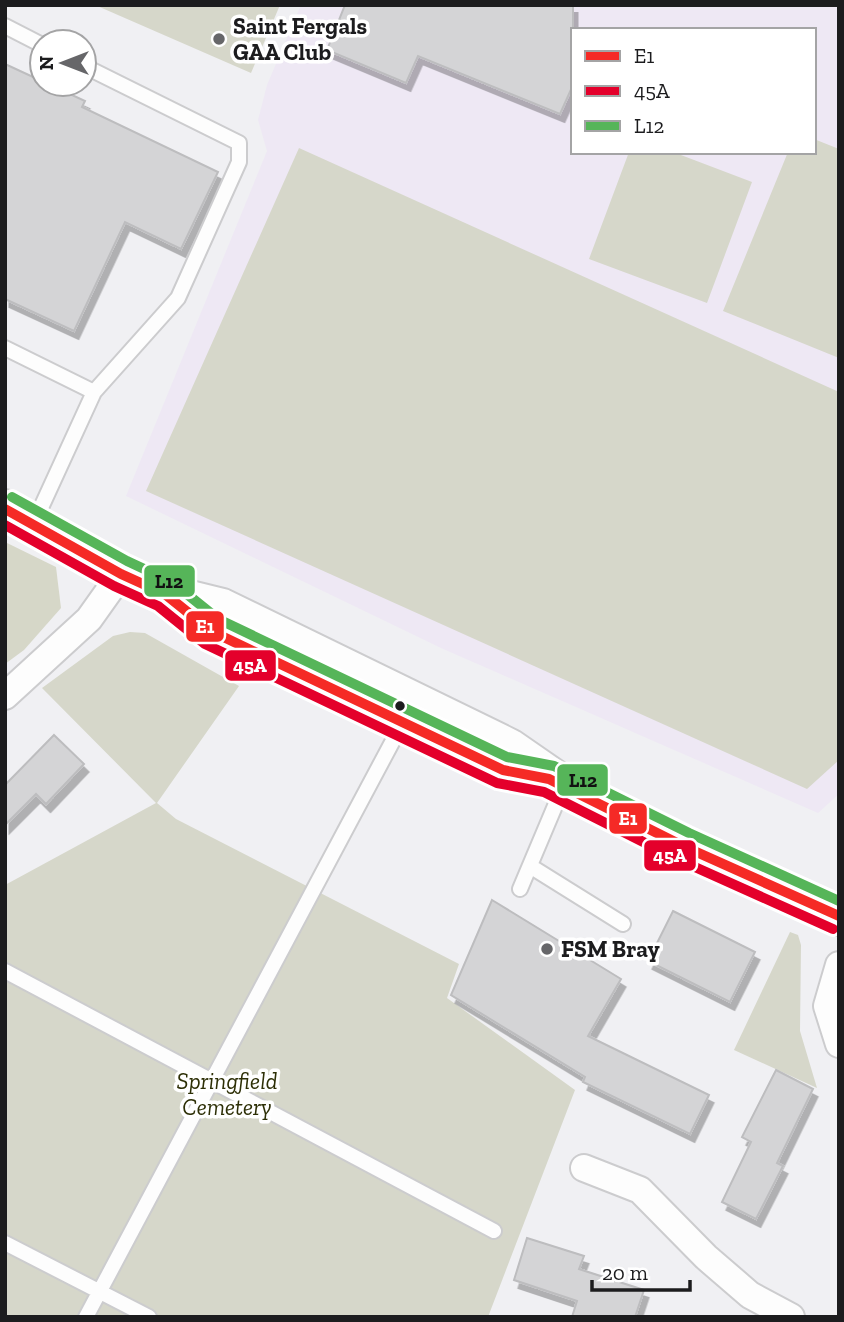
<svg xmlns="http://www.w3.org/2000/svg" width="844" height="1322" font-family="'Zilla Slab',serif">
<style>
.education{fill:#eee8f4;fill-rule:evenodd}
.green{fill:#d6d7ca}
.forest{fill:#d6d7c8}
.building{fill:#d4d4d6;stroke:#bdbdbf;stroke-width:2;filter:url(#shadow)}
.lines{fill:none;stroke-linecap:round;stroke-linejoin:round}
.service-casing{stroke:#ccccce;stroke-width:18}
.minor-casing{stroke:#ccccce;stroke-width:30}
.secondary-casing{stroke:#ccccce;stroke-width:42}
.service{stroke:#fdfdfd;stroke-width:14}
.minor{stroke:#fdfdfd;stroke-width:26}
.secondary{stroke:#fdfdfd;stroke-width:38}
.bus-1-casing{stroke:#fff;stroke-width:16}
.bus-2-casing{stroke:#fff;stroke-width:16}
.bus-3-casing{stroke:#fff;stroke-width:16}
.bus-1{stroke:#f52a26;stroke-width:10}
.bus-2{stroke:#e4002b;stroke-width:10}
.bus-3{stroke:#56b559;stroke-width:10}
.poi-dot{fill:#666669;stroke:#fff;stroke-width:2.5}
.bus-dot{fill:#1c1c1e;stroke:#fff;stroke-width:2.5}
.labels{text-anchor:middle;stroke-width:7;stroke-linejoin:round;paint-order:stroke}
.poi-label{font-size:23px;font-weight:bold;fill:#1c1c1e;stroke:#fff;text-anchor:start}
.park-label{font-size:23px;font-style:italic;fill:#2d2f06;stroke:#fff}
.line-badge{stroke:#fff;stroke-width:2.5}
.badge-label{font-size:19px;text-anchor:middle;font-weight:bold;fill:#fff}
.pale-badge-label{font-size:19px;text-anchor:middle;font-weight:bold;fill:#111}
</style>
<defs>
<filter id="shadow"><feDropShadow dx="4.5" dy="8" stdDeviation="0" flood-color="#0004"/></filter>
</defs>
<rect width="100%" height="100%" fill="#f0f0f3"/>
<path class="education" d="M301 5H839V794L818 813 441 648 126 496 267 151 258 120 267 85ZM573 30H814V152H573Z"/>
<path class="green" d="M95 5H280L251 73Z
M814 139 839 149V358L723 311 788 152H814Z
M299 148 839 392V760L807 789 146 491Z
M629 152H673L752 182 707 303 589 259Z
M130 632 145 633 239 686 157 803 176 819 459 964 447 998 575 1090 488 1317H5V885L156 803 42 688 113 636Z
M790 932 798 935 801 945 800 1031 817 1088 734 1050Z"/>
<path class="forest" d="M5 542 56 567 61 608 24 650 5 664Z"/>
<path class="building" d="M345 5H573V85L560 114 418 56 406 83 327 50Z
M5 64 85 101 82 107 218 172 181 249 125 222 74 331 5 299Z
M54 735 84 764 46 804 36 794 5 825V785Z
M492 900 621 979 588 1036 709 1095 690 1134 583 1082 585 1077 451 995Z
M673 911 755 952 730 1002 648 961Z
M776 1070 813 1089 777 1163 783 1166 756 1219 722 1202 751 1142 742 1137Z
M527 1238 584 1256 579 1269 644 1290 635 1317H572L577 1301 514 1280Z"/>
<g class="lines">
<defs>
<path id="service" d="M5 26 42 45
M5 348 94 392
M34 523 94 392 178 298 239 162V143L84 66
M530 866 623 924
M520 889 563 787
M5 971 494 1231
M5 1243 149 1317
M86 1317 413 703"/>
<path id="minor" d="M5 696 89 619 121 574
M839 965 827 1006 839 1044
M584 1168 640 1190 706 1257 750 1295 791 1317"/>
<path id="secondary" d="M5 509 121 574 165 594 222 608 509 748 564 786 683 846 839 916"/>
</defs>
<use href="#service" class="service-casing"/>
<use href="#minor" class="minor-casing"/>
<use href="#secondary" class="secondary-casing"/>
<use href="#service" class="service"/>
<use href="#minor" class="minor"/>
<use href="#secondary" class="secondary"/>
<defs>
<path id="bus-1" d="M5 509 121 574 165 594 211 631 503 770 549 779 683 846 839 916"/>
<path id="bus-2" d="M5 525 114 586 158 606 205 644 497 783 544 792 677 859 833 929"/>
<path id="bus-3" d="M12 497 127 561 172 582 218 619 507 757 554 766 689 833 839 901"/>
</defs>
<use href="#bus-1" class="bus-1-casing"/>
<use href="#bus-2" class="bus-2-casing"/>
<use href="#bus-3" class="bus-3-casing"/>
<use href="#bus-1" class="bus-1"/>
<use href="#bus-2" class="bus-2"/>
<use href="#bus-3" class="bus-3"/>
</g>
<g class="poi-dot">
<circle cx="219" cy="39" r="7"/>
<circle cx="547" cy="949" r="7"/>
</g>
<circle class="bus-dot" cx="400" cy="706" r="6"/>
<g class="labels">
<g class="poi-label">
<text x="233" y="34">Saint Fergals<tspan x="233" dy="26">GAA Club</tspan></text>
<text x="561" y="957">FSM Bray</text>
</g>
<g class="park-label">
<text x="227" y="1089">Springfield<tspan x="227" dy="26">Cemetery</tspan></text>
</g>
</g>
<g class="line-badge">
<rect x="143" y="564" width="53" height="34" rx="7" fill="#56b559"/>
<rect x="185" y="610" width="40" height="33" rx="7" fill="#f52a26"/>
<rect x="224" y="649" width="53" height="33" rx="7" fill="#e4002b"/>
<rect x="556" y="763" width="53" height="34" rx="7" fill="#56b559"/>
<rect x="608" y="802" width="40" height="33" rx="7" fill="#f52a26"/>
<rect x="643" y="839" width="54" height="33" rx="7" fill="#e4002b"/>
</g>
<g class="badge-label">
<text x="205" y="633">E1</text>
<text x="250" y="672">45A</text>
<text x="628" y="825">E1</text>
<text x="670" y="862">45A</text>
</g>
<g class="pale-badge-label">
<text x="169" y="588">L12</text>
<text x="583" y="787">L12</text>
</g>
<rect width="844" height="1322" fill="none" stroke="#1c1c1e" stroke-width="14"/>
<rect x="571" y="28" width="245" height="126" fill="#ffffff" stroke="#a4a4a5" stroke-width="2"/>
<rect x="585" y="51" width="35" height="10" fill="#f52a26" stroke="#a4a4a5" stroke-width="2"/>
<text x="634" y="63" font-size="21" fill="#1c1c1e">E1</text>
<rect x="585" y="86" width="35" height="10" fill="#e4002b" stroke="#a4a4a5" stroke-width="2"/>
<text x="634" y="98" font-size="21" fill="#1c1c1e">45A</text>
<rect x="585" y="121" width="35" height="10" fill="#56b559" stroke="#a4a4a5" stroke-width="2"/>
<text x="634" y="133" font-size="21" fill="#1c1c1e">L12</text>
<g transform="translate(63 63) rotate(270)"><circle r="33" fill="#ffffff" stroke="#a4a4a5" stroke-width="2"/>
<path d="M0-5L12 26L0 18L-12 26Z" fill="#666669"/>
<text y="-10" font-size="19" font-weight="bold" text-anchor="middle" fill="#1c1c1e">N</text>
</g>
<path d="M592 1280v10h98v-10" fill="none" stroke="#1c1c1e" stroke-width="3.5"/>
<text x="602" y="1280" font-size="21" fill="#1c1c1e" stroke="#ffffff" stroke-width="5" paint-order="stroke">20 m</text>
</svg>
